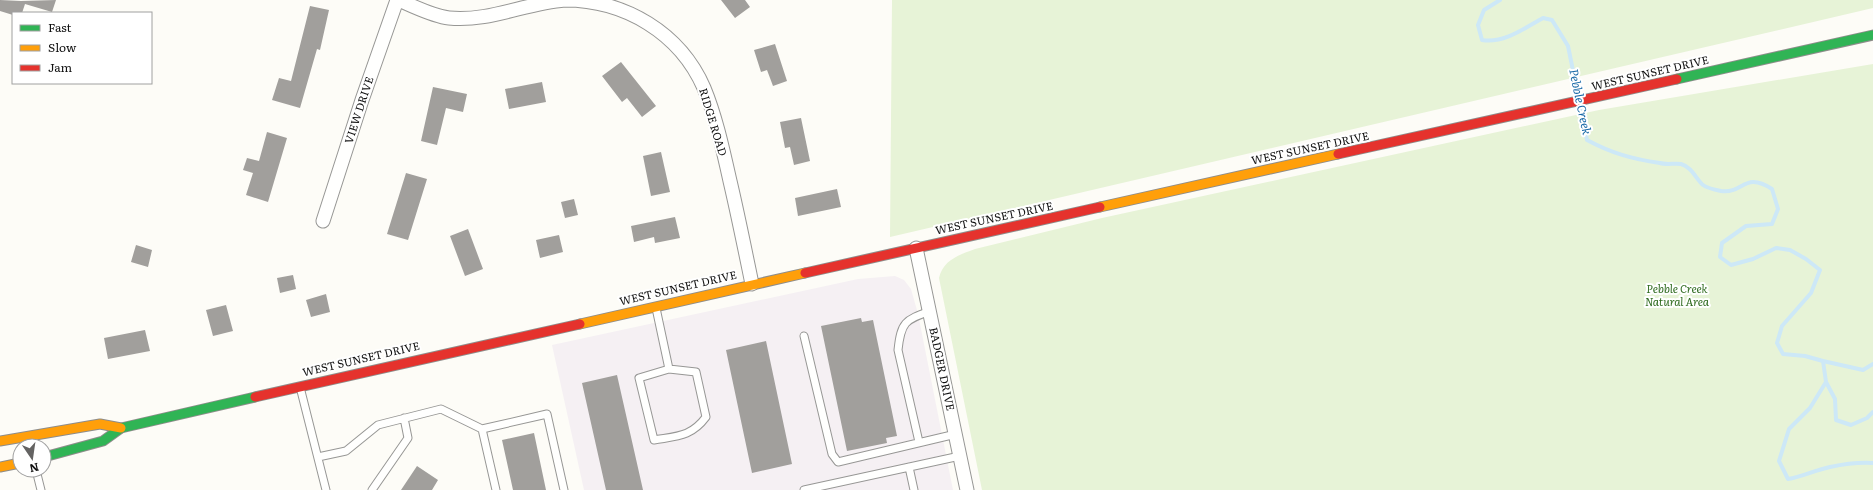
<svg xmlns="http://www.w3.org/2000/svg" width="1873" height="490" font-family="Literata,serif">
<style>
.industrial{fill:#f5f0f3}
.green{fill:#e7f3d7}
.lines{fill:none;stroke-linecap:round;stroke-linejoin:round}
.stream{stroke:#cde8f7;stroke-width:4}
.building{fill:#a19f9c}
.lane-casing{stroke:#979795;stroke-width:9}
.street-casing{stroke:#979795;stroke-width:15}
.fast-casing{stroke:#8e8d8b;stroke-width:11}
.slow-casing{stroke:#8e8d8b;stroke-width:11}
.jam-casing{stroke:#8e8d8b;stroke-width:11}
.lane{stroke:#fffffe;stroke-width:7}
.street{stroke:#fffffe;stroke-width:13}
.fast{stroke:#30b455;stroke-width:9}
.slow{stroke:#ff9f0a;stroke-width:9}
.jam{stroke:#e5322d;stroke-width:9}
.labels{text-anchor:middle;stroke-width:4;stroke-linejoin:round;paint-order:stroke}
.street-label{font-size:11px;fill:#111;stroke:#fff}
.park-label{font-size:11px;font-style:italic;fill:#2f6b1f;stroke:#fff}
.water-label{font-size:12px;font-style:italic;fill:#1768a6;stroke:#fff}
</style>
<rect width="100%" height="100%" fill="#fdfcf7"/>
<path class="industrial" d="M895 276 904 280 911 289 918 314 953 490H584L552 345 858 279Z"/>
<path class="green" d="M892 0H1873V8L890 237Z
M1873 64V490H982L939 278C943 260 959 255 975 249L1102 218 1599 110Z"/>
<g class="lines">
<path class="stream" d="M1500 0 1484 10 1478 25 1482 40C1503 44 1525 28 1543 18L1552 20 1568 46 1578 95
M1580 106 1587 140C1611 153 1632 159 1660 163 1666 165 1675 163 1681 164 1692 167 1696 179 1703 185 1707 188 1716 190 1721 191 1744 194 1744 171 1772 189L1778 209 1772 224 1746 226 1722 243 1720 257 1731 265 1753 259 1776 248 1790 250 1806 259 1820 270 1811 293 1782 326 1777 343 1783 354 1805 356 1823 361 1826 382 1835 399 1836 420 1851 425 1867 418 1873 412
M1823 361 1863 370 1873 364
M1826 382 1810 408 1789 429 1779 461 1788 479C1802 477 1815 470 1830 467 1844 464 1858 462 1873 463"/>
</g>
<path class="building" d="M0 0 21 1 56 0 52 12 25 4 22 13H13V15L0 11Z
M721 0H745L750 7 735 18Z
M310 6 329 10 320 50 317 49 300 108 272 100 279 78 291 81Z
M775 44 787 81 773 86 767 70 761 72 754 50Z
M621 62 656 106 642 117 627 98 622 102 602 76Z
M542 82 546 102 509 109 505 89Z
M433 87 467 94 463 112 446 108 437 145 421 141Z
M801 118 810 161 794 165 790 147 785 148 780 122Z
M267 132 287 138 268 202 246 195 253 173 243 170 247 158 259 161Z
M661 152 670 192 651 196 643 156Z
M406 173 427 179 408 240 387 234Z
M837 189 841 207 798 216 795 198Z
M574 199 578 215 565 218 561 202Z
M675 217 680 238 655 243 654 237 634 242 631 226Z
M468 229 483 269 465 276 450 236Z
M559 235 563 252 540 258 536 240Z
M136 245 152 250 148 267 131 262Z
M293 275 296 289 280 293 277 278Z
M326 294 330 312 311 317 306 300Z
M226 305 233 331 213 336 206 310Z
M861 318 862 322 873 320 897 436 886 438 887 443 847 451 821 326Z
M145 330 150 351 108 359 104 338Z
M766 341 792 464 752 473 726 350Z
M617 375 643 490H606L582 383Z
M534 433 546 490H513L502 440Z
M417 466 438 480 432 490H401Z"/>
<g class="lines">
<defs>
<path id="lane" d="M656 308 669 369 696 372 706 417C691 437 677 436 654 440L639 378 669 369
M804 336 832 454 838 462 956 434
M300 387 326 490
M482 429 547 414 564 490
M919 442 898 350C901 322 905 320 930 311
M318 457 346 451 378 425 441 409 482 429 496 490
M909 467 914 490
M36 470 41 490
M372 490 408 438 404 418
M804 490 960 456"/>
<path id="street" d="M398 0C414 6 432 16 449 18 489 22 526 3 565 0 625 0 680 33 704 88 716 117 723 150 730 181 738 215 745 250 752 284
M323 221 362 100 397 0
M916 248 967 490"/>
<path id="fast" d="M1677 79 1873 35
M44 457 103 441 121 428 255 397"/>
<path id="slow" d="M1100 207 1338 154
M580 324 805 273
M0 441 100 424 121 428
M0 467 20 463"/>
<path id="jam" d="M1338 154 1677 79
M805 273 1100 207
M255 397 580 324"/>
</defs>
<use href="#lane" class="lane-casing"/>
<use href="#street" class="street-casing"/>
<use href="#fast" class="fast-casing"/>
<use href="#slow" class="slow-casing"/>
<use href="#jam" class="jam-casing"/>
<use href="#lane" class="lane"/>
<use href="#street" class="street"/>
<use href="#fast" class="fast"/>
<use href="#slow" class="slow"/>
<use href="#jam" class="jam"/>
</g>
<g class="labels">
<g class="street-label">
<text transform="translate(1650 73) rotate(-13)" y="4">WEST SUNSET DRIVE</text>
<text transform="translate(359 110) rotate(-72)" y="4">VIEW DRIVE</text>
<text transform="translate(713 122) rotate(73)" y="4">RIDGE ROAD</text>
<text transform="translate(1310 148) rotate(-12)" y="4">WEST SUNSET DRIVE</text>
<text transform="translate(994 218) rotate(-12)" y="4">WEST SUNSET DRIVE</text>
<text transform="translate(678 288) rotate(-13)" y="4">WEST SUNSET DRIVE</text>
<text transform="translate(361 359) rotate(-13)" y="4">WEST SUNSET DRIVE</text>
<text transform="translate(942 369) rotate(78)" y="4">BADGER DRIVE</text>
</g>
<g class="park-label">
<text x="1677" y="293">Pebble Creek<tspan x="1677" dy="13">Natural Area</tspan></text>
</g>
<g class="water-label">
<text transform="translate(1580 102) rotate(78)" y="4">Pebble Creek</text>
</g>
</g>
<rect x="12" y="12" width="140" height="72" fill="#ffffff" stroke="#a0a0a0"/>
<rect x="20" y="25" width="20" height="6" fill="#30b455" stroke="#a0a0a0"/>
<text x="48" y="32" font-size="12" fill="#111111">Fast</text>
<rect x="20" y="45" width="20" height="6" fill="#ff9f0a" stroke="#a0a0a0"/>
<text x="48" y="52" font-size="12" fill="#111111">Slow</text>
<rect x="20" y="65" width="20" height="6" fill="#e5322d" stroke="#a0a0a0"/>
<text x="48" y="72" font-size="12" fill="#111111">Jam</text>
<g transform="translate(32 458) rotate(167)"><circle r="19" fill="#ffffff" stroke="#a0a0a0"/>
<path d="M0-3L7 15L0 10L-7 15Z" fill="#646362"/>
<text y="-6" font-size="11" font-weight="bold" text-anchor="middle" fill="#111111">N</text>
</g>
</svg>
